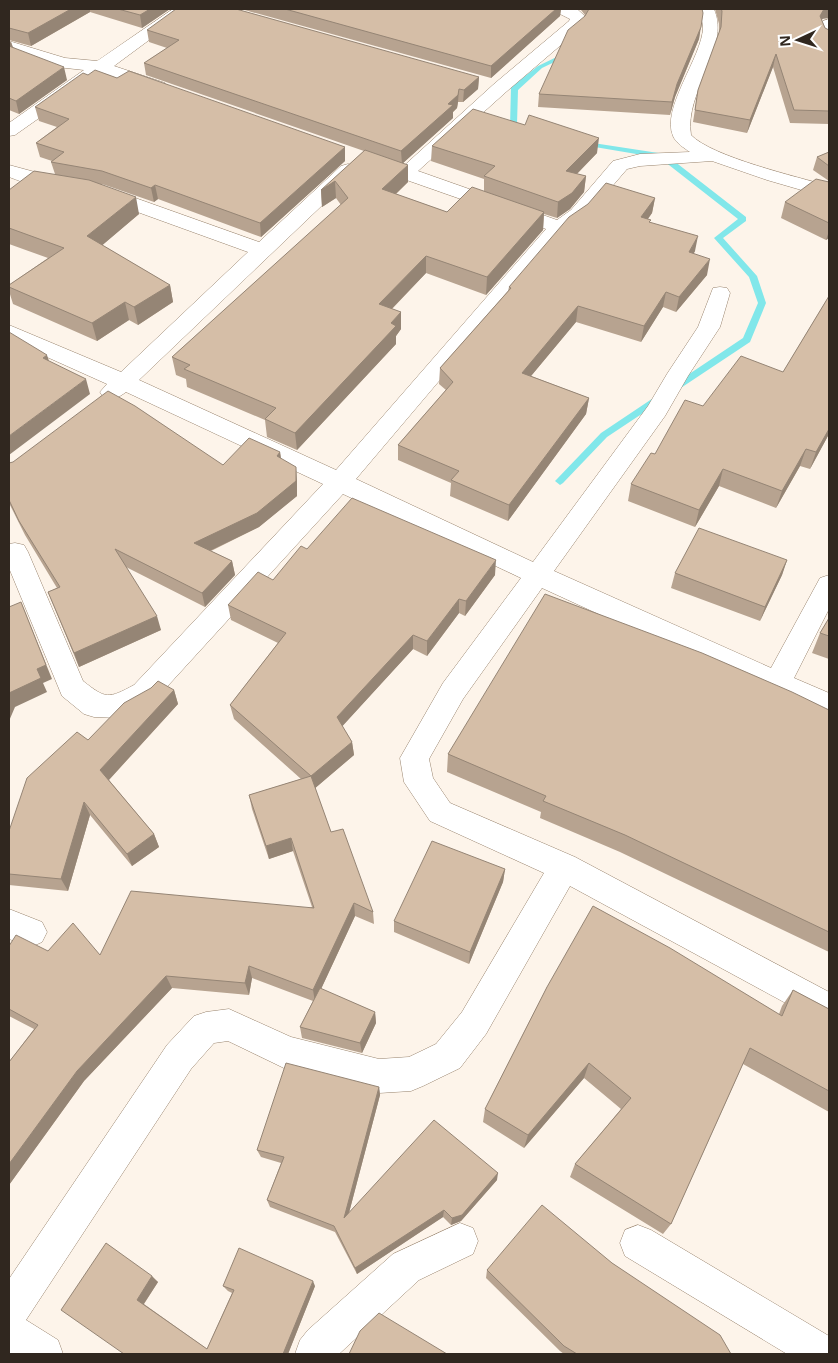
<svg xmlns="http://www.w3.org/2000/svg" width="838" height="1363" font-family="'Open Sans',sans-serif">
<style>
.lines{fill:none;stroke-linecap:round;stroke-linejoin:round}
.stream{fill:#81e7ea;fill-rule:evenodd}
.minor-casing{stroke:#99846e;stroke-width:1}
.minor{fill:#fff;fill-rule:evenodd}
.wall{fill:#b7a390}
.shaded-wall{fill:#958575}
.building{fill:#d5bea7;stroke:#958575}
</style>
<rect width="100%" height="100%" fill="#fdf4ea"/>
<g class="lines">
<path class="stream" d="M567 52 570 54 569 55 542 68 518 90 517 124 528 128 524 130 510 127 511 87 538 66Z
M580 141 665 154 746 217V221L723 238 757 276 766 303 750 342 607 437 563 483 560 485 555 481 557 479 601 433 743 338 758 303 749 277 714 238 738 219 660 158 583 145 579 143Z"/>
<defs>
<path id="minor" d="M173 9H191L114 66 165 83 168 87 165 91 159 92 153 91 103 73 15 135 9 136V123L84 70 57 67 9 51V41L65 58 97 61Z
M554 9H577L587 18 582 27 506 92 418 171 557 220 571 210 613 161 640 154 690 152C684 148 676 143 673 136 661 108 702 57 703 28 703 21 700 15 698 9H714C731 49 684 91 691 135 712 157 798 177 829 186V198L767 180 712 161 640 166 627 169 585 218 566 231 356 479 533 562 648 406 667 374 698 327 713 288 720 287 727 288 730 293 720 327 688 376 665 416 554 571 771 668 820 578 829 575V609L794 678 829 693V716L716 668 542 588 463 699 429 759 433 778 450 803 575 857 829 992V1025L817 1020 570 886 486 1034 460 1068 423 1086 411 1091 379 1093 288 1070 228 1041 214 1043 191 1069 26 1320 58 1340 63 1354H9V1279L167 1045 194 1016 206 1012 229 1009 291 1037 379 1059 409 1057 436 1044 462 1012 544 873 430 821 404 782 400 758 443 683 521 578 343 494 154 701 119 718 94 717 84 714 62 696 9 568V544L15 543 24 545 28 552 83 681C106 699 108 699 134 685L323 484 126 392C118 398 113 400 103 397L100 392 107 384 9 340V325L121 372 248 252 96 197 93 193 96 189 103 187 110 189 259 242 341 166 348 164 355 166 357 170 355 174 139 380 336 470 546 229 398 177 396 173 494 84 569 21 570 19 556 12Z
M829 19V41L823 40 818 29 823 21Z
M9 165 68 181 71 185 68 189C50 194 26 183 9 177Z
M9 909 42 922 47 932 42 942 31 947 9 939Z
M460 1223 473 1228 478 1241 473 1254 419 1280 339 1354H295L300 1340 308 1330 393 1254Z
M638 1225 651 1230 829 1336V1354H787L625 1256 620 1243 625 1230Z"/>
</defs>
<use href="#minor" class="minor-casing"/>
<use href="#minor" class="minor"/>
</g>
<path class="wall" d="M9 9H170L142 28 90 12 31 46 9 40Z
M241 9H561L560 16 491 78Z
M581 9H702L699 39 675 97 670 115 538 107 539 94 585 15 581 10Z
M715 9H829L822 20 825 28 829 30V124L790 123 773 67 747 133 693 122 698 90 719 33V24Z
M147 30 479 77 478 89 463 102H458L457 108 453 112V118L403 163 408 182 396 194 447 212 484 191V179L431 161 432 146 597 153 577 174 586 176 584 192 570 209 557 218 544 214 543 230 486 295 426 273 392 309 401 312V329L396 336V344L297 450 267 437 265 420 187 387 186 379 176 375 172 357 341 205 336 198 322 207 321 190 364 151 146 75 144 63 167 48 149 42Z
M9 41 11 42 13 47 67 80 19 114 9 110Z
M88 75 117 78 345 147V161L261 237 158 199 154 202 105 185 101 184 139 214 102 245 170 285 173 302 138 325 129 320 97 341 13 304 9 291V285L48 258 9 244V190L55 174 51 162 52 161 40 157 36 143 57 127 39 121 35 107Z
M829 152V181L813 170 817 157Z
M829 182V238L826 240 781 218 785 202Z
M655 198 652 213 648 219 650 222 695 251 694 253 707 275 676 312 663 307 641 342 576 322 531 376 589 398 586 414 508 521 450 496 451 483 398 460V445L446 390 439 384 440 368 508 291 509 287Z
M829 296V434L810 469 800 466 776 508 719 486 695 527 628 501 631 484 655 454 703 406 783 372Z
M280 452 281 458 297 481V496L259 527 211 551 232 561 235 575 205 607 126 567 161 630 79 667 48 592 57 588 25 535 9 503V463L223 465Z
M307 549 495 575 465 616 459 613 427 656 413 649 342 726 352 742 354 755 315 788 331 832 373 912 374 924 355 916 321 989 375 1012 376 1023 362 1053 302 1038 300 1027 313 1001 252 978 249 995 172 988 84 1081 9 1185V1062L34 1029 9 1016V946L48 951 100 955 312 907 293 851 269 859 252 809 249 795 301 779 234 719 230 705 278 643 231 620 228 605 273 580Z
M787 560 782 575 760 621 671 588 675 573Z
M829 618V659L812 653 820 633Z
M174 690 178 704 109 780 154 834 159 847 132 866 90 815 68 891 9 885V831L88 740Z
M829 710V952L620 852 540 818 541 812 447 772 448 754Z
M505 869 503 882 469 964 394 932V921Z
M547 987 779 1014 782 1006 793 990 829 1009V1112L743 1064 671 1224 663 1234 570 1177 575 1164 621 1109 584 1078 524 1148 483 1122 485 1109Z
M379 1087 380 1095 349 1213 497 1180 461 1221 451 1225 443 1217 357 1274 335 1232 270 1207 267 1200 281 1163 261 1157 257 1150Z
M106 1243 158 1282 144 1304 207 1349 232 1293 228 1291 223 1286H315L288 1354H124Z
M612 1263 731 1354H564L560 1351 486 1278 487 1270Z"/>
<path class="shaded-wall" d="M71 9H90V12L31 46 28 33Z
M150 9H170L142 28 140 15Z
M556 9H561L560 16 491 78V66Z
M824 9H829V18L822 19 816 28 820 16Z
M701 27 699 39 675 97 670 115 672 102 677 84Z
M11 42 15 55 9 54V44Z
M776 54 773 67 747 133 750 120Z
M64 67 67 80 19 114 16 101Z
M479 77 478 89 463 102 464 90Z
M459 89 458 102 457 108 453 112V118L402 164 401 151 448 104Z
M599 138 597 153 565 186 566 171Z
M345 147V161L261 237 260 223Z
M408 165V182L383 206 382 189Z
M586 176 584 192 570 209 557 218 558 202Z
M335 181 336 198 322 207 321 190Z
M155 185 158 199 154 202 151 188Z
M136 197 139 214 92 254 87 236Z
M655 198 652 213 638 232 641 217Z
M544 212 543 230 486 295 487 277Z
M829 231V238L826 240Z
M698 236 695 251 685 267 689 252Z
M426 256V273L379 322V304Z
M710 259 707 275 676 312 679 297Z
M170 285 173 302 138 325 134 307Z
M666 292 663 307 641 342 644 326Z
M125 302 129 320 97 341 92 323Z
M578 306 576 322 521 388 522 373Z
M401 312V329L396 336V344L297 450 295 433Z
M47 355 52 370 43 358Z
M86 379 90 394 9 455V436Z
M589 398 586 414 508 521 509 505Z
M829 429V434L810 469 816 452Z
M806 449 800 466 776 508 782 491Z
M280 452 282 467 277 456Z
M296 467 297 481V496L259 527 197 557 194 543Z
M723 469 719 486 695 527 699 510Z
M496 560 495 575 465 616 466 601Z
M787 560 782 575 760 621 765 607Z
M232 561 235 575 205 607 202 593Z
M459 599V613L427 656V641Z
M21 602 52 679 43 683 47 692 15 707 9 721V693L37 669Z
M157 616 161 630 79 667 74 653Z
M413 635V649L338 731 337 717Z
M174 690 178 704 106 783 100 770Z
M352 742 354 755 313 790 311 776Z
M84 802 90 815 68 891 61 879Z
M154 834 159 847 132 866 127 854Z
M291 838 293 851 269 859 266 846Z
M505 869 503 882 469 964 470 952Z
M354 903 355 916 315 1002 313 990Z
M249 966 252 978 249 995 245 983Z
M166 976 172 988 84 1081 9 1185V1164L77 1071Z
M375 1012 376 1023 362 1053 360 1043Z
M589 1063 584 1078 524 1148 528 1135Z
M379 1087 380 1095 346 1224 344 1218Z
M498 1173 497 1180 461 1221 451 1225 452 1218Z
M444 1210 443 1217 357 1274 355 1268Z
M152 1276 158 1282 143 1305 137 1300Z
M313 1281 315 1286 288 1354H283Z"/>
<path class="building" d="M9 9H71L28 33 9 28Z
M118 9H150L140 15Z
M176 9H236L479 77 464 90 459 89 458 95 448 104 453 105 401 151 144 63 179 40 147 30Z
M285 9H556L491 66Z
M589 9H702L703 13 701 27 677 84 672 102 539 94 568 30 585 16Z
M721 9H824L820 16 825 28 829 30V111L794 110 776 54 750 120 695 110 698 90 721 27 722 11Z
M9 46 64 67 16 101 9 98Z
M95 70 117 78 129 71 345 147 260 223 155 185 151 188 102 171 51 162 64 152 36 143 69 119 35 107 83 73 88 75Z
M473 109 525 125 529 115 599 138 566 171 586 176 572 193 558 202 484 176 495 166 432 146Z
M365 150 408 165 382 189 447 212 472 187 544 212 487 277 426 256 379 304 401 312 391 323 396 326 295 433 265 419 276 408 184 369 190 365 172 357 348 198 335 181 321 190Z
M829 152V166L817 157Z
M34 171 89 180 136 197 87 236 170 285 134 307 125 302 92 323 9 287V285L64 248 9 228V190Z
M816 179 829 182V223L785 202Z
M606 183 655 198 641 217 651 220 649 222 698 236 689 252 710 259 679 297 666 292 644 326 578 306 522 373 589 398 509 505 451 480 459 471 398 445 453 382 440 368 511 288 509 287 569 217 588 204Z
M829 296V429L816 452 806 449 782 491 723 469 699 510 631 484 651 453 655 454 685 400 703 406 741 356 783 372Z
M9 332 47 355 43 358 86 379 9 436Z
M108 391 135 406 223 465 249 438 280 452 277 456 296 467V481L257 513 194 543 232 561 202 593 115 549 157 616 74 653 48 592 60 587 19 521 9 500V463L13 462Z
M352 498 496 560 466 601 459 599 427 641 413 635 337 717 352 742 311 776 230 705 286 633 228 605 258 572 273 580 301 546 307 549Z
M699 528 787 560 765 607 675 573Z
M545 594 702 653 792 692 829 710V932L625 835 543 801 546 796 448 754Z
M21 602 46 665 37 669 41 678 9 693V607Z
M829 618V636L820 633Z
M158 681 174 690 100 770 154 834 127 854 84 802 61 879 9 874V831L27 778 77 732 88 740 124 703 151 688Z
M311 776 331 832 343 829 373 912 354 903 313 990 249 966 245 983 166 976 77 1071 9 1164V1062L38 1025 9 1009V946L16 935 48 951 73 923 100 955 131 891 314 908 291 838 266 846 249 795Z
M432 841 505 869 470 952 394 921Z
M593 906 670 948 782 1016 793 990 829 1009V1091L750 1048 671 1224 575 1164 631 1098 589 1063 528 1135 485 1109 547 987Z
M320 988 375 1012 360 1043 300 1027Z
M286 1063 379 1087 344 1218 434 1120 498 1173 462 1215 452 1218 444 1210 355 1268 334 1226 267 1200 284 1157 257 1150Z
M542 1205 612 1263 720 1335 731 1354H577L564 1346 487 1270Z
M106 1243 152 1276 137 1300 207 1349 234 1290 223 1286 239 1248 313 1281 283 1354H124L61 1310Z
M379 1313 447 1354H349L360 1331Z"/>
<rect width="838" height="1363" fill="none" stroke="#30271f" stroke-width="20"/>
<g transform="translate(798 40) rotate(266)" stroke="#ffffff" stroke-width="4" paint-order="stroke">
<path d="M0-4L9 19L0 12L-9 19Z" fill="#30271f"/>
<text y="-8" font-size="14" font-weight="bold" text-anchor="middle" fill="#30271f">N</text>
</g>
</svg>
